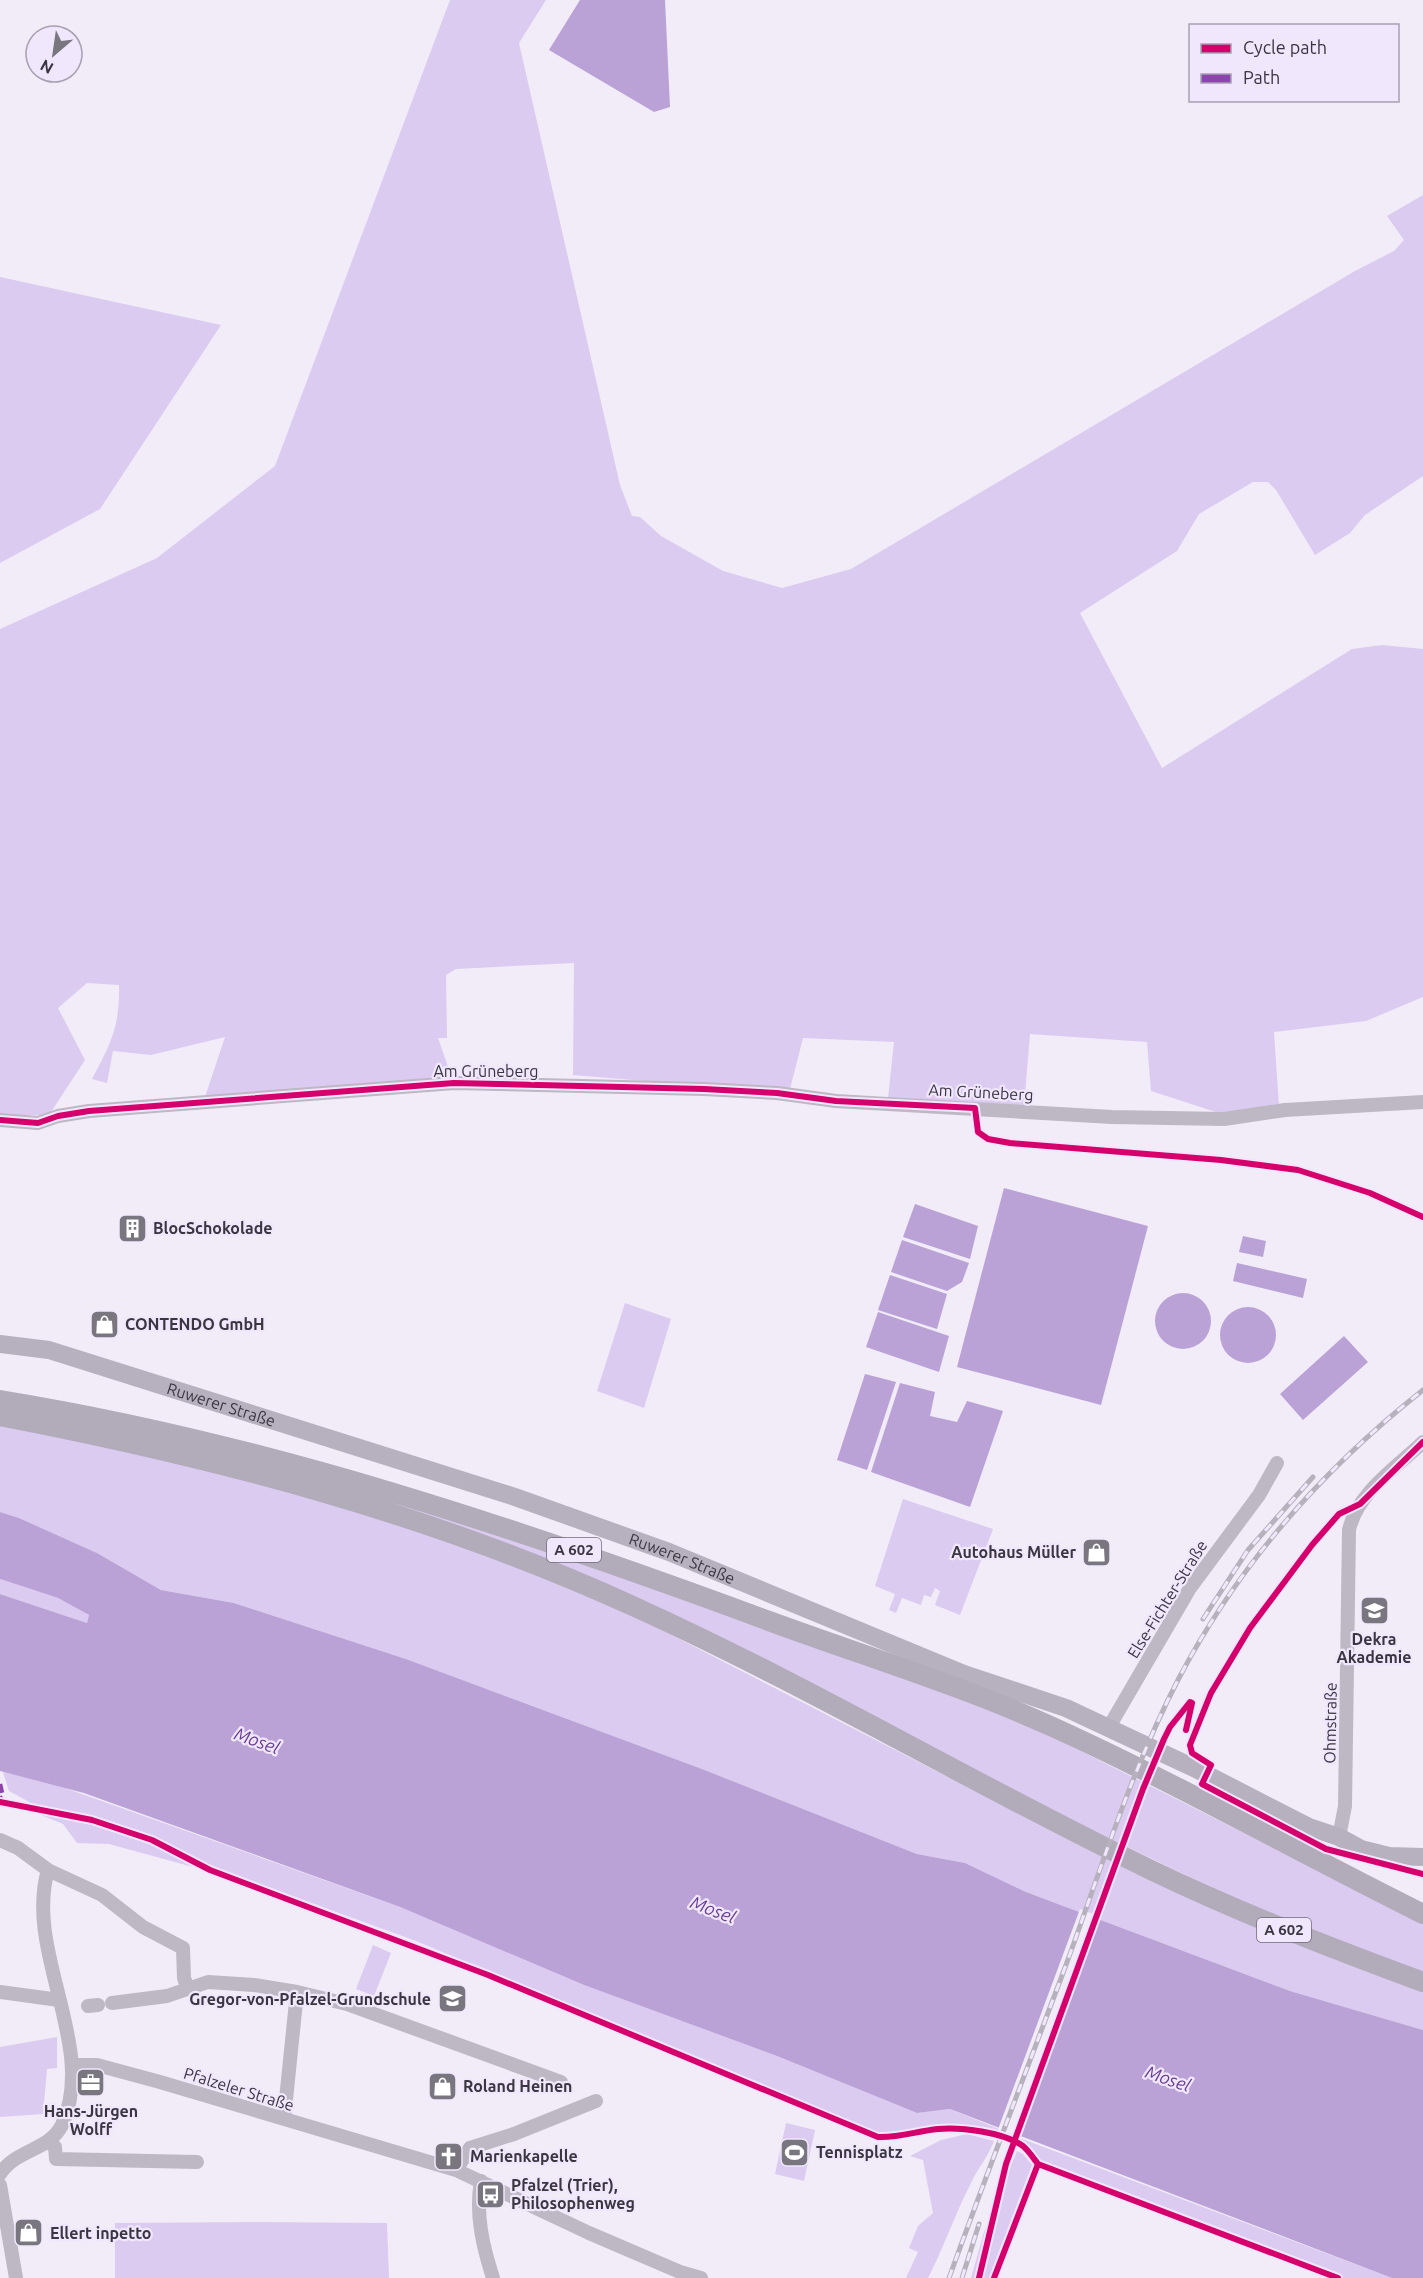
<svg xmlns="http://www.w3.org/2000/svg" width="1423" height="2278" font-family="Ubuntu,sans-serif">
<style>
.green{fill:#dbcbf0}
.water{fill:#baa2d6}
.pier{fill:#f1ecf8}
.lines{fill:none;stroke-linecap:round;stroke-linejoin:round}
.minor{stroke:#bdb8c4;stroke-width:14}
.major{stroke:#b7b1bf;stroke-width:18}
.highway{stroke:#b2abba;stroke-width:20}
.rail-casing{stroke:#b6b1bc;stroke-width:5}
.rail{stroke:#f0e7fd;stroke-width:3;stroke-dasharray:9;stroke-linecap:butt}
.quiet{stroke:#8e44ad;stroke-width:4.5;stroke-dasharray:9 4.5;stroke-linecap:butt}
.cycleway-casing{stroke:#f0e7fd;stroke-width:10}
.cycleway{stroke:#d6006c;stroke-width:6}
.labels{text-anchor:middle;stroke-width:4.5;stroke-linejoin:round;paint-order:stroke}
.shield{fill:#f0e7fd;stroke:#716b79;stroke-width:1.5}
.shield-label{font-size:15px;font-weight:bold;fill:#3a3640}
.street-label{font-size:16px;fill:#3a3640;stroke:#f0e7fd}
.poi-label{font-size:16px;font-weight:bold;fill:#3a3640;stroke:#f0e7fd;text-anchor:start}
.water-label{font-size:18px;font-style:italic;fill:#683e92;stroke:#f0e7fd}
</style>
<rect width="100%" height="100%" fill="#f1ecf8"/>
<path class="green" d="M450 0H546L519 43 620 485 632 516 640 517 661 536 723 571 782 588 851 569 1355 271 1394 251 1404 240 1387 216 1423 195V476L1365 515 1350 533 1315 555 1276 490 1268 482H1253L1199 514 1177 551 1080 613 1162 768 1352 649 1382 645 1423 649V997L1366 1021 1274 1032 1279 1106 1225 1115 1151 1091 1147 1042 1030 1034 1024 1106 888 1098 894 1042 803 1038 789 1093 573 1075 574 963 456 969 446 975 447 1038H438L452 1078 205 1097 225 1037 151 1055 113 1051 107 1083 92 1079C111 1043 120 1027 119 985L87 983 58 1008 85 1060 49 1115H0V629L157 558 275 466Z
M0 277 221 325 100 509 0 563Z
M625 1303 671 1319 644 1408 597 1391Z
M0 1424 233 1474 467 1546 625 1611 1119 1865 1336 1960 1423 1988V2030L1290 1991 1026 1892 965 1863 917 1854 702 1769 406 1659 234 1603 161 1590 97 1553 19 1518 0 1512Z
M360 1488 489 1528 948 1694 1047 1734 1423 1923V1973L1262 1912 1084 1826 797 1677 357 1493Z
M903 1499 993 1529 960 1615 935 1605 940 1591 935 1588 931 1597 924 1595 921 1605 902 1598 896 1613 889 1610 895 1594 875 1586Z
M0 1579 58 1598 89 1615 87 1623 0 1594Z
M3 1772 48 1782 400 1907 584 1985 777 2056 917 2113 950 2109 999 2129 996 2134C972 2125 946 2124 920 2128 905 2131 894 2135 878 2134L416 1941 193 1860 147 1835 31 1803 9 1791Z
M29 1810 65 1819 72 1816 143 1838 193 1867 109 1844 77 1843 63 1824Z
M373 1945 391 1953 374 1996 356 1989Z
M57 2037V2068L47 2069 43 2114 0 2117V2047Z
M786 2123 815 2130 804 2181 775 2174Z
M967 2134 994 2141C988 2157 978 2168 971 2183 955 2214 944 2247 928 2278H906L918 2252 909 2248 918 2226 933 2213 923 2160 910 2156 941 2140Z
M1017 2137 1392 2278H1338L1038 2164Z
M1017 2151 1023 2154 1032 2165 989 2278H971L984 2232Z
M255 2222 387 2223 389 2278H115V2223Z"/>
<path class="water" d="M580 0H665L670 107 654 112 549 50Z
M1004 1188 1148 1226 1101 1405 957 1367Z
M915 1204 978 1226 970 1259 903 1237Z
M1243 1236 1266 1241 1263 1257 1239 1252Z
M902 1240 969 1263 962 1282 947 1291 891 1272Z
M1237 1263 1307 1279 1303 1298 1233 1281Z
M890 1275 947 1294 937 1329 878 1310Z
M1155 1321a28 28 0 1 1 56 0a28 28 0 1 1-56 0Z
M1220 1335a28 28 0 1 1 56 0a28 28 0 1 1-56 0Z
M878 1312 949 1336 939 1372 866 1347Z
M1344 1336 1368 1362 1303 1420 1280 1394Z
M865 1374 896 1382 867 1470 837 1460Z
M900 1383 935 1392 930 1416 957 1422 967 1401 1003 1411 970 1507 871 1472Z
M0 1512 19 1518 97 1553 161 1590 234 1603 406 1659 702 1769 917 1854 965 1863 1026 1892 1290 1991 1423 2030V2278H1392L950 2109 917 2113 777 2056 584 1985 400 1907 84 1793 0 1771V1594L87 1623 89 1615 58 1598 0 1579Z"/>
<path class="pier" d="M1080 1909 1098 1916 1016 2139 997 2132Z"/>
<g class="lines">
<path class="minor" d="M0 1120 38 1123 58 1116 89 1111 454 1083 704 1089 777 1093 836 1101 1112 1117 1224 1119 1285 1110 1423 1102
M1109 1727 1190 1588 1259 1495 1277 1463
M1339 1837 1345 1806 1349 1530C1357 1493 1397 1467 1423 1442
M0 1840 18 1848 48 1870C24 1952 98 2046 62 2125 49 2151 16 2149 0 2174
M48 1870 102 1895 143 1927 183 1948 184 1978 188 1989
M0 1992 59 2000
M297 1992 347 2004 561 2082
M112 2003 167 1996 208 1982 254 1985 297 1992 284 2119
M88 2006 98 2005
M74 2065H97L160 2082 456 2170 589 2233 680 2272 701 2278
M49 2142 55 2147 56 2159 197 2162
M456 2170 470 2148 514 2134 596 2101
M481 2181C475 2214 483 2247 493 2278
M0 2185 16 2278"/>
<path class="major" id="s1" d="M0 1344 49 1350 515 1497 669 1552 964 1674 1066 1708 1194 1768 1309 1827 1339 1837 1361 1849 1389 1856 1423 1857"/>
<path class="highway" d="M0 1400C265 1443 518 1528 769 1621 864 1656 963 1686 1055 1728 1180 1785 1300 1853 1423 1914
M0 1416C218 1458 432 1514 635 1607 811 1687 977 1786 1151 1870 1240 1913 1331 1948 1423 1982"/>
<defs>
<path id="rail" d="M1203 1619 1248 1550 1313 1477
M949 2278C987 2173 1027 2069 1066 1965 1101 1869 1132 1768 1179 1678 1239 1564 1323 1469 1423 1390
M962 2278 979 2224"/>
</defs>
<use href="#rail" class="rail-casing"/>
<use href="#rail" class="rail"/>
<path class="quiet" d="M0 1784 3 1797 0 1799"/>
<defs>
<path id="cycleway" d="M0 1120 38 1123 58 1116 89 1111 454 1083 704 1089 777 1093 836 1101 975 1108 978 1132 988 1139 1010 1143 1221 1160 1298 1170 1370 1193 1423 1217
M1423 1442 1360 1504 1339 1514 1312 1545 1250 1628 1211 1693 1190 1745 1192 1753 1211 1765 1202 1784 1326 1849 1423 1874
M0 1802 92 1820 152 1840 210 1870 488 1975 878 2137C899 2138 917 2131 938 2129 961 2127 1003 2132 1023 2146 1029 2151 1034 2159 1038 2164L1338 2278
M979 2278 1006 2164 1143 1789 1164 1739 1170 1727 1190 1702 1192 1703 1186 1730
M994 2278 1038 2164"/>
</defs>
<use href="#cycleway" class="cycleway-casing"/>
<use href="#cycleway" class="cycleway"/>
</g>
<defs>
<symbol id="building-square" viewBox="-11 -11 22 22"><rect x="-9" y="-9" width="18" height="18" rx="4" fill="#7a7680" stroke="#f0e7fd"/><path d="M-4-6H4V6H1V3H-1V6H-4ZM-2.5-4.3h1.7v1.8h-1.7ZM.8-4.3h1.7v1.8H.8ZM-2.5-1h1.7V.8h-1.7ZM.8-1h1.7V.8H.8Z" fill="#fff"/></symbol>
<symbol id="shop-square" viewBox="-11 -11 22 22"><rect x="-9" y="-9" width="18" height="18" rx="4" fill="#7a7680" stroke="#f0e7fd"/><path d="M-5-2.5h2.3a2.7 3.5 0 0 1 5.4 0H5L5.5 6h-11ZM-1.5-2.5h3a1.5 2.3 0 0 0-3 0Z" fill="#fff"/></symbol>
<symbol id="school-square" viewBox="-11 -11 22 22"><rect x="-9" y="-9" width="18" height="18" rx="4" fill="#7a7680" stroke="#f0e7fd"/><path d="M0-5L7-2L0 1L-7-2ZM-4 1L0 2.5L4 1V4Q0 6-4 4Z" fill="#fff"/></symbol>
<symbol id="office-square" viewBox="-11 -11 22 22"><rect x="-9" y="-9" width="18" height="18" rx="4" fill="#7a7680" stroke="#f0e7fd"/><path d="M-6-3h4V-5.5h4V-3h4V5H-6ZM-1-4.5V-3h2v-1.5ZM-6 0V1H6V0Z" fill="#fff"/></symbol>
<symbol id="stadium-square" viewBox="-11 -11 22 22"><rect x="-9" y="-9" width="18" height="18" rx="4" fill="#7a7680" stroke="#f0e7fd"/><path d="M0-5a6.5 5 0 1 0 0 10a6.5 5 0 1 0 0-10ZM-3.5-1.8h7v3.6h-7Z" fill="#fff"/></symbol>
<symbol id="church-square" viewBox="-11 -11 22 22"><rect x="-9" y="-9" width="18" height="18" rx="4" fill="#7a7680" stroke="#f0e7fd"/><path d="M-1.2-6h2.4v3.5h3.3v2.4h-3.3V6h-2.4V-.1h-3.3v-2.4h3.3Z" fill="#fff"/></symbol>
<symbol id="bus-square" viewBox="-11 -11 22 22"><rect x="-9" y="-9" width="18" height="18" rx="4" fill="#7a7680" stroke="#f0e7fd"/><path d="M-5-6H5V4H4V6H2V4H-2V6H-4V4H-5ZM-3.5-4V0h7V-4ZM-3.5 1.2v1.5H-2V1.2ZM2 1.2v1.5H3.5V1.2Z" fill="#fff"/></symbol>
</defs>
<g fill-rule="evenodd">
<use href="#building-square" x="116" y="1212" width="33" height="33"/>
<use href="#shop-square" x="88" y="1308" width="33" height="33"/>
<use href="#shop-square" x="1080" y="1536" width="33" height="33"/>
<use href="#school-square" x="1358" y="1594" width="33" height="33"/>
<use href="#school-square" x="436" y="1982" width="33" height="33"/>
<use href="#office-square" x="74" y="2066" width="33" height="33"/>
<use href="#shop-square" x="426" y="2070" width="33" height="33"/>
<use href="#stadium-square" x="778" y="2136" width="33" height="33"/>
<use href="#church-square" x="432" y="2140" width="33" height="33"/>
<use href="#bus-square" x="474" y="2178" width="33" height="33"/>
<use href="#shop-square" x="12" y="2216" width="33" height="33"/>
</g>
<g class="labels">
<g class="shield">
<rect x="547" y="1538" width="54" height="24" rx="4.5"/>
<rect x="1257" y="1918" width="54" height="24" rx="4.5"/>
</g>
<g class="shield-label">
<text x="574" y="1555">A 602</text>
<text x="1284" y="1935">A 602</text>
</g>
<g class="street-label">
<text x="486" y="1077">Am Grüneberg</text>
<text transform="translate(981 1092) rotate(3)" y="6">Am Grüneberg</text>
<text dy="6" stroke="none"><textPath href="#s1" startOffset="230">Ruwerer Straße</textPath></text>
<text dy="6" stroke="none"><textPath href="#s1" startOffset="716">Ruwerer Straße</textPath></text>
<text transform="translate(1167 1599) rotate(-58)" y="6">Else-Fichter-Straße</text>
<text transform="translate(1330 1723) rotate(-89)" y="6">Ohmstraße</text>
<text transform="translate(239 2089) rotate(17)" y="6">Pfalzeler Straße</text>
</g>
<g class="poi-label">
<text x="153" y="1234">BlocSchokolade</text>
<text x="125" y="1330">CONTENDO GmbH</text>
<text x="1076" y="1558" text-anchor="end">Autohaus Müller</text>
<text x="1374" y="1645" text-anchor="middle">Dekra<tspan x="1374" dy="18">Akademie</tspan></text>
<text x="431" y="2005" text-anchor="end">Gregor-von-Pfalzel-Grundschule</text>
<text x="463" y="2092">Roland Heinen</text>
<text x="91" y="2117" text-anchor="middle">Hans-Jürgen<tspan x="91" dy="18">Wolff</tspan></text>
<text x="816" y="2158">Tennisplatz</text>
<text x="470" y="2162">Marienkapelle</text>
<text x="511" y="2191">Pfalzel (Trier),<tspan x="511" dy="18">Philosophenweg</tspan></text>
<text x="50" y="2239">Ellert inpetto</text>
</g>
<g class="water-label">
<text transform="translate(257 1741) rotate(20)" y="6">Mosel</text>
<text transform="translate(713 1910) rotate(21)" y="6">Mosel</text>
<text transform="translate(1168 2079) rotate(19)" y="6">Mosel</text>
</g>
</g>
<rect x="1189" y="24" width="210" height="78" fill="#f0e7fd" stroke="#a7a0b1" stroke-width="1.5"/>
<rect x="1201" y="44" width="30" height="9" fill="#d6006c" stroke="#a7a0b1" stroke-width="1.5"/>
<text x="1243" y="54" font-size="18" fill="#3a3640">Cycle path</text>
<rect x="1201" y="74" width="30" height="9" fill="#8e44ad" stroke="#a7a0b1" stroke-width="1.5"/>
<text x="1243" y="84" font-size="18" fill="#3a3640">Path</text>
<g transform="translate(54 54) rotate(209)"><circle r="28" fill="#f0e7fd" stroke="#a7a0b1" stroke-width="1.5"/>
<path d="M0-4.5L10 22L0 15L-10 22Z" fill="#7a7680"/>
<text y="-9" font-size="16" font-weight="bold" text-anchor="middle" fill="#3a3640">N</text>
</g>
</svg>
